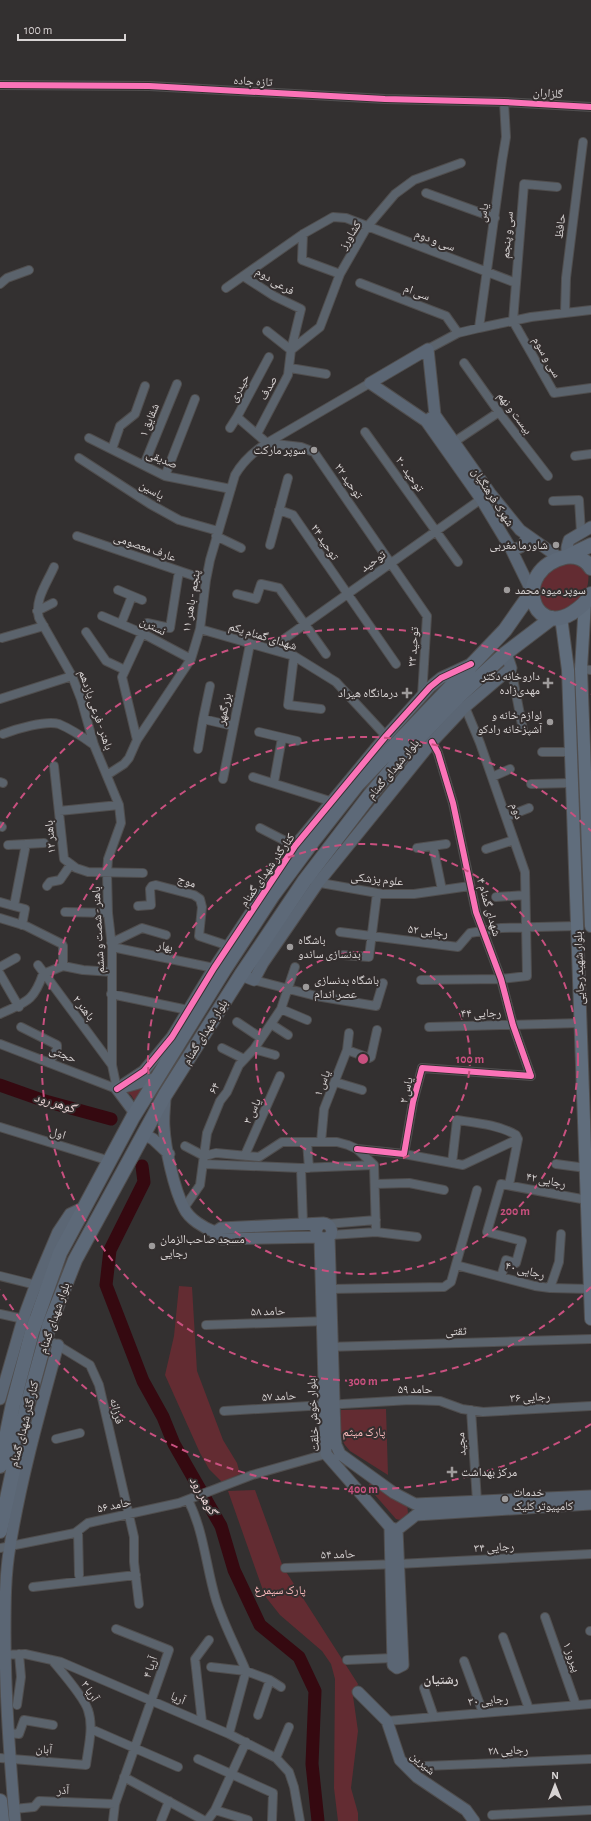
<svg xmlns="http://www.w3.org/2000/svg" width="591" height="1821" font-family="'Alegreya Sans','Noto Naskh Arabic',sans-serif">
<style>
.green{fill:#632c32}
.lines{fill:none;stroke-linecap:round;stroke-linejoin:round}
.river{stroke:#350910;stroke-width:13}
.street-casing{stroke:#504e4e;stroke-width:10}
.secondary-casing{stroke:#504e4e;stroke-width:13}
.primary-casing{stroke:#504e4e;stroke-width:14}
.highway-casing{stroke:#504e4e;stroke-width:16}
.street{stroke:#5b636c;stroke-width:8}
.secondary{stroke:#5b6674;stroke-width:11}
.primary{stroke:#606d7c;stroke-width:12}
.highway{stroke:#5d6978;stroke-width:14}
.cycleway-casing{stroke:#342f2f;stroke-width:8}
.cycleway{stroke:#fb73b8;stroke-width:6}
.ring{fill:none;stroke:#c9507f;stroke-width:2;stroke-dasharray:7 5}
.poi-dot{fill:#9e9b9b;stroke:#342f2f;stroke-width:1.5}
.labels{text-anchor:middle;stroke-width:4;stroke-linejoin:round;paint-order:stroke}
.street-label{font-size:12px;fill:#d8d4d4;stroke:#342f2f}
.poi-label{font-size:12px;fill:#d8d4d4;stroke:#342f2f;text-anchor:start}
.park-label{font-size:12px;fill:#fbbbbd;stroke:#342f2f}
.water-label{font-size:13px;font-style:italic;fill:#f0dadb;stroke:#342f2f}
.neighbourhood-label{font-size:13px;font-weight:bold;fill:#d8d4d4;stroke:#342f2f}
.centre{fill:#c9507f;stroke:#342f2f;stroke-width:2}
.ring-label{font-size:12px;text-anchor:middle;font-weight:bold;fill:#c9507f;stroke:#342f2f;stroke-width:4;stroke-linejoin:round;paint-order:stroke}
</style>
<rect width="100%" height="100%" fill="#333030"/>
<path class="green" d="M571 560 588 569C591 594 580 601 561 613L540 608 537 587 546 571Z
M145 1085 136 1103 131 1095 122 1089Z
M179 1286 192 1287 197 1371 223 1440 237 1463 240 1474 222 1482 209 1469 200 1453 165 1375 174 1336Z
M386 1409 388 1475 350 1451 345 1445 341 1438V1410Z
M370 1483 374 1484 407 1504 408 1513C404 1518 402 1521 396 1519L368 1487Z
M255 1490 283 1567 358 1684 353 1696 358 1731 351 1788 358 1813V1821H338L334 1788 335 1679 331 1664 322 1651 280 1615 265 1596 228 1491Z"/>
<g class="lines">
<path class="river" d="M0 1085 45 1101 111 1119
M142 1166 144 1182 110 1250 106 1285 143 1381 163 1417 174 1444 221 1526 234 1570 260 1625 299 1657 315 1691 312 1764 318 1821"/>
<defs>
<path id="street" d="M0 85 149 86 385 99 504 102 591 107
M557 187 524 184 513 321 554 393 591 388
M426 193 495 218
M303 234 302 260 340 274
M243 276 274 296 301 309 291 350 288 375 257 434
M360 283 446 316 458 333
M0 284 7 278 29 270
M226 288 303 234 333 217 346 218 516 283
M565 313 566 278 583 142
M479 328 502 161 506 137 504 102
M267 331 291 350
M428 349 458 333 479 328 531 317 591 310
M291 350 320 327 340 274 367 227 395 194 414 180 461 163
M464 363 501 415 548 476
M290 368 326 374
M230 428 237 417
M365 432 458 562
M89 438 165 476 231 489
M454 442 499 412
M267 443 301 447 314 452 427 616 422 696
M267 443 237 417 269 357
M112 449 120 426 135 414 145 386
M575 456 591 454
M79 458 150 504 179 520 218 531
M144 465 177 384
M165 476 195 399
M553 501 579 500 581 532
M279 510 293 515 396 664
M77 536 206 580
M216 536 241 548
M270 545 288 478
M54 567C47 583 34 600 39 618L72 676 81 699 94 745 119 805 121 823 108 859 107 873 108 913 112 947V1065L117 1089
M118 590 142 600
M237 594 256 599 261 584 279 588 326 654
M37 611 53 603
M102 616 142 633 191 659
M121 624 132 596
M200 629 294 656 336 682 386 736
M86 632 106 661 125 670
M2 638 44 626
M270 649 484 497
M294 656 288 705 321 709
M511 668 523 730
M581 669 591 670
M210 686 203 719 233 726
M0 699 72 676
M259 732 297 741
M3 734C16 729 46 720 59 724 71 729 83 737 94 745
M137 740 122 677 147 623 170 628 179 571
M198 749 203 719
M542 752H571
M54 766 64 859 76 868 88 872 143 873
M107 775 124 764 129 758 137 740 191 659 200 629 206 580 210 560 235 475C243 461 253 452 267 443L370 383
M253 777 333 802
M492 777 510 769
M223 779 250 644
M0 782 3 783
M274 782 282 738
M531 784 572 783
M59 811 119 805
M506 817 529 808
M0 826 2 827
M260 828 295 846
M8 845 44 843
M433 846 442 890
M417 848 446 844
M486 849 514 840
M315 882 383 894H414L470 886
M47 886 50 882 60 880 71 864
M496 897 525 895
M0 902 14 906
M138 906 151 905 150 889 152 886 156 885 194 895 200 899 202 907 199 936 229 946
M65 912 108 913
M0 918 26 926 62 944 63 946V966
M22 925 25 909 14 906 26 844
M340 932 458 947 470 933 501 928 577 926
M111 943 142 928 166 935
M112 947 214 968
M343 955 369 957 377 893
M38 965 112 1065
M0 967 16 958
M0 974 19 1007
M254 980 316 996 376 1006 383 983
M421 980 501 979 527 976 525 872 480 743 465 707
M111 994 188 1010
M281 1009 307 1020
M0 1014C25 1002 33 1003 43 974L63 966 83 970 112 972
M237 1022 261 1038
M271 1024 288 1035
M21 1027 57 1045V1049L49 1063
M429 1027 581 1023
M0 1044 117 1089
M222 1048 244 1059
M254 1049 275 1055
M347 1050 369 1058 371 1057 377 1030
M335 1082 362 1090
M0 1127 110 1161
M307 1142 309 1168
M321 1142 324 1109 347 1050 349 1033
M185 1146 204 1156 216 1153 259 1157 282 1142H337L348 1145 357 1149 374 1165 376 1232
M357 1149 404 1154 413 1102 422 1068 531 1076 513 1025 501 979 476 912 453 803 438 753 432 742
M404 1154 463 1165 518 1139
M245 1155 280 1076
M452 1163 457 1120C477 1123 499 1125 516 1135L518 1139 509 1185
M204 1164 301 1168 374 1165
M556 1164 586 1168
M301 1168 303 1224
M375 1184 409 1183 444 1190
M184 1208 200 1185 207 1133 220 1101 227 1092 239 1065 254 1049 281 1009 295 967
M327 1224 376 1220
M331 1235 376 1232 417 1237
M456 1265 535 1286 550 1288 590 1289
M0 1276 40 1286
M501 1277 506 1260 516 1263 522 1241 487 1232 501 1184 587 1200
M550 1288 559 1262 561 1234
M330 1289 444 1287 451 1282 477 1190
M0 1314 28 1320
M206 1325 327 1321
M54 1343 90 1365 99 1385 134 1537V1562L139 1604
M327 1347 591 1339
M471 1410 477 1501
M224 1411 410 1400 440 1401 462 1409 483 1412 591 1406
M56 1439 80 1433
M188 1500C204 1531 206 1567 216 1600 224 1625 236 1647 246 1671L270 1680 281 1687
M78 1531 79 1575
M0 1548 75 1533 88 1523 179 1503 252 1475 326 1454
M285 1568 398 1564 591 1554
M33 1587 136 1575
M545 1617 576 1705
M590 1631H591
M503 1637 529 1709
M1 1655 25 1654 61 1662 229 1734 276 1758 289 1772 294 1787 300 1821
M347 1660 393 1658
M464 1661 483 1713
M211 1667 246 1671 229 1734
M424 1688 434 1717
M17 1705 21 1677 19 1654
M258 1715 270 1680
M387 1721 591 1704
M202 1722 195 1659 209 1640
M91 1729 178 1767
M8 1733 19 1734 24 1720 53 1725
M0 1758 86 1765C88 1748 94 1727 88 1710 84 1697 61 1671 52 1660
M276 1758 289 1727
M198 1759 273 1793 272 1821
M425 1766 591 1759
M124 1777 205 1821
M14 1809 34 1807 39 1801 115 1804
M215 1810 248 1820
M492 1815 591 1810
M113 1821 115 1804 169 1650 116 1629
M161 1821 169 1801
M207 1821 215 1810 246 1742"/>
<path id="secondary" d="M435 415 426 421 370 383 428 349 435 415 490 493 520 530 561 559
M426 421 481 499 511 549 532 592
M511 549C520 549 525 546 526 536
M567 556V547L569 540 591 527
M241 975 254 980 263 963 318 883 432 742 465 707 511 668 506 653
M117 1089 144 1071 172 1037 214 968 295 846 386 736 430 687 441 678 471 664
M165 1096C165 1106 163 1117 164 1127 165 1148 174 1189 184 1208 189 1219 204 1228 215 1232
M135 1113 117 1089 157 1078
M143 1134 153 1139 169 1154
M215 1232 221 1228 323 1223C330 1224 333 1229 331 1235L327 1238H320L317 1234 316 1230 320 1224
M215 1232 216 1237 222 1239 319 1237
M329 1237 335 1434 336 1445 340 1454 394 1493 415 1504 591 1496
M320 1238 326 1454 390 1527 397 1530
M0 1399 23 1319 36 1284 58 1232 70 1214 85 1207
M390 1527 393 1665 397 1668 403 1665 397 1530
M397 1530 416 1515 591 1504
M358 1692 387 1721 400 1760 417 1777 466 1810 474 1821
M15 1821C10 1759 5 1696 5 1633 5 1604 5 1574 10 1546 21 1478 40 1411 58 1345"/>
<path id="primary" d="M585 602 581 669 591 926
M561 617 568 670 591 1319"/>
<path id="highway" d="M566 557 591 545
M591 568C586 559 575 555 565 557 512 570 531 638 572 613 580 608 587 602 591 594
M0 1466 13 1404 32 1332 60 1253 133 1117 224 970 273 895 313 841 357 785 505 630 531 593
M0 1531 27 1406 49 1326 75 1260 165 1095 241 975 305 880 370 795 414 743 460 695 506 653 552 618
M0 1801 2 1821"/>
</defs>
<use href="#street" class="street-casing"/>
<use href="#secondary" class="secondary-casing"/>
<use href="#primary" class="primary-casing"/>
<use href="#highway" class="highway-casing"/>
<use href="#street" class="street"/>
<use href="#secondary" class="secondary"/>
<use href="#primary" class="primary"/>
<use href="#highway" class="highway"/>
<defs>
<path id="cycleway" d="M0 85 149 86 385 99 504 102 591 107
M117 1089 144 1071 172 1037 214 968 295 846 386 736 430 687 441 678 471 664
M357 1149 404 1154 413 1102 422 1068 531 1076 513 1025 501 979 476 912 453 803 438 753 432 742"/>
</defs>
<use href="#cycleway" class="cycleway-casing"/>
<use href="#cycleway" class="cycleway"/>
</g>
<g class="ring">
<circle cx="363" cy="1059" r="107"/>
<circle cx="363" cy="1059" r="215"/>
<path d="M591 1287A322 322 0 1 1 591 831"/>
<path d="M591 1424A430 430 0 0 1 0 1290M0 828A430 430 0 0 1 591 694"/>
</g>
<g class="poi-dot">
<circle cx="314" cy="450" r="4"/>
<circle cx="556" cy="545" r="4"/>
<circle cx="507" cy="590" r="4"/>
<path d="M546 677h4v4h4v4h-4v4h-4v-4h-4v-4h4z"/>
<path d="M405 687h4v4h4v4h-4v4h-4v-4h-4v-4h4z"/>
<circle cx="550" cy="722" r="4"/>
<circle cx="290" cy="947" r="4"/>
<circle cx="306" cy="987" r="4"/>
<circle cx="152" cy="1246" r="4"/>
<path d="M450 1466h4v4h4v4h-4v4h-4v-4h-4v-4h4z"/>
<circle cx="505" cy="1499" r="4"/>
</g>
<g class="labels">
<g class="street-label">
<text transform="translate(253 81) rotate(3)" y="4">تازه جاده</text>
<text transform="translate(548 93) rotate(4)" y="4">گلزاران</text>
<text transform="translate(483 213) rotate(-82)" y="4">یاس</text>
<text transform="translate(560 226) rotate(-83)" y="4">حافظ</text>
<text transform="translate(350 235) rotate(-58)" y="4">کشاورز</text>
<text transform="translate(507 235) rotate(-85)" y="4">سی و پنجم</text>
<text transform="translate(435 240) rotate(21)" y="4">سی و دوم</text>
<text transform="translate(275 281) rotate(31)" y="4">فرعی دوم</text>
<text transform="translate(417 292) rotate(21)" y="4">سی ام</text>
<text transform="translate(547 357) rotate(60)" y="4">سی و سوم</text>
<text transform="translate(239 388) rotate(-61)" y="4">حیدری</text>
<text transform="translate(268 388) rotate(-62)" y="4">صدف</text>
<text transform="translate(515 413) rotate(53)" y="4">بیست و نهم</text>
<text transform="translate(149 420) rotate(-68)" y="4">شقایق ۱</text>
<text transform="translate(162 459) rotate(22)" y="4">صدیقی</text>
<text transform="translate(410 474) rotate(55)" y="4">توحید ۲۰</text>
<text transform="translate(349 481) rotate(55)" y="4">توحید ۲۲</text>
<text transform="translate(152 490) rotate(31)" y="4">یاسین</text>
<text transform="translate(493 497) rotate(57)" y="4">شهرک فرهنگیان</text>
<text transform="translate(325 542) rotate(56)" y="4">توحید ۲۴</text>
<text transform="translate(145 547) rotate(19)" y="4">عارف معصومی</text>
<text transform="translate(373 561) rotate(-35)" y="4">توحید</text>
<text transform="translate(191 601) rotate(-81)" y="4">پنجم - باهنر ۱۱</text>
<text transform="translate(153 626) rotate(26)" y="4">نسترن</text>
<text transform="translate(263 636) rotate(17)" y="4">شهدای گمنام یکم</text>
<text transform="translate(413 647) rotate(-86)" y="4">توحید ۲۳</text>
<text transform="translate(224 709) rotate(-78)" y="4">بزرگمهر</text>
<text transform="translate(96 710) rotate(71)" y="4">باهنر - فرعی یازدهم</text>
<text transform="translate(393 769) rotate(-50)" y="4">بلوار شهدای گمنام</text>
<text transform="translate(517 811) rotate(71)" y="4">دوم</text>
<text transform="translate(50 837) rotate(-95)" y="4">باهنر ۱۲</text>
<text transform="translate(267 870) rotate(-55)" y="4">کنارگذر شهدای گمنام</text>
<text transform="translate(377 879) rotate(6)" y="4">علوم پزشکی</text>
<text transform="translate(187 881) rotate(19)" y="4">موج</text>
<text transform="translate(489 907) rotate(74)" y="4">شهدای گمنام ۴</text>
<text transform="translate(98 930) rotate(-93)" y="4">باهنر - شصت و ششم</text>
<text transform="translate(428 931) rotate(7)" y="4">رجایی ۵۲</text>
<text transform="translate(165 946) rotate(11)" y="4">بهار</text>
<text transform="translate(579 968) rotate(-92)" y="4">بلوار شهید رجایی</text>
<text transform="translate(84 1008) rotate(53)" y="4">باهنر ۲</text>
<text transform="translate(481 1013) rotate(-1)" y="4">رجایی ۴۴</text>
<text transform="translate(205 1032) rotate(-58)" y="4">بلوار شهدای گمنام</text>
<text transform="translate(63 1054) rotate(21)" y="4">حجتی</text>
<text transform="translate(322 1083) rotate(-69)" y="4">یاس ۱</text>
<text transform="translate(214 1088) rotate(-61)" y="4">۶۴</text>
<text transform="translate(406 1090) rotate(-77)" y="4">یاس ۲</text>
<text transform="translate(252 1111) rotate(-66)" y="4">یاس ۳</text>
<text transform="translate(58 1133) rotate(18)" y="4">اول</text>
<text transform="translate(546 1180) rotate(11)" y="4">رجایی ۴۲</text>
<text transform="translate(525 1270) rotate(14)" y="4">رجایی ۴۰</text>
<text transform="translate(268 1311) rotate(-2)" y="4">حامد ۵۸</text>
<text transform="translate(54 1318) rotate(-71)" y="4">بلوار شهدای گمنام</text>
<text transform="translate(456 1331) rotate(-2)" y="4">ثقتی</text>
<text x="415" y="1393">حامد ۵۹</text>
<text transform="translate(279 1396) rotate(-3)" y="4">حامد ۵۷</text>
<text transform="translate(530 1397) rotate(-3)" y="4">رجایی ۳۶</text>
<text transform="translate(117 1411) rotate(76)" y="4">فرزانه</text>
<text transform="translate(313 1415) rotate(-93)" y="4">بلوار خوش خلقت</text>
<text transform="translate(24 1424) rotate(-76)" y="4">کنار گذر شهدای گمنام</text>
<text transform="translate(461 1444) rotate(-94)" y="4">مجید</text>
<text transform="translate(114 1505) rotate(-12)" y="4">حامد ۵۶</text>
<text transform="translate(494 1547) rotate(-3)" y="4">رجایی ۳۴</text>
<text transform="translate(338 1554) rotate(-2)" y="4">حامد ۵۴</text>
<text transform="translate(572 1657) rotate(70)" y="4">پیروز ۱</text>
<text transform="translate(150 1667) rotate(-71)" y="4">آریا ۴</text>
<text transform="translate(90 1691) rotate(57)" y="4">آریا ۳</text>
<text transform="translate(178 1698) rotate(24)" y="4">آریا</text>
<text transform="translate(488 1700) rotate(-5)" y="4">رجایی ۳۰</text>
<text transform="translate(44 1749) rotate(5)" y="4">آبان</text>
<text transform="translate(508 1750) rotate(-2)" y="4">رجایی ۲۸</text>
<text transform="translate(423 1763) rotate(42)" y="4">شیرین</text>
<text transform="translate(63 1790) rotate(1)" y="4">آذر</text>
</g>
<g class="poi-label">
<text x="306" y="454" text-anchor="end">سوپر مارکت</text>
<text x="548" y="549" text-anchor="end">شاورما مغربی</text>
<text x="515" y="594">سوپر میوه محمد</text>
<text x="540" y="680" text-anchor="end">داروخانه دکتر<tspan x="540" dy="14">مهدی‌زاده</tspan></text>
<text x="398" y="697" text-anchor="end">درمانگاه هیراد</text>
<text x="542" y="719" text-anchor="end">لوازم خانه و<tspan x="542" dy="14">آشپزخانه رادکو</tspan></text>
<text x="298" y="944">باشگاه<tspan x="298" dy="14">بدنسازی ساندو</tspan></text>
<text x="314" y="984">باشگاه بدنسازی<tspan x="314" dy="14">عصر اندام</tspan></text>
<text x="160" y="1243">مسجد صاحب‌الزمان<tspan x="160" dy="14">رجایی</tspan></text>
<text x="461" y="1476">مرکز بهداشت</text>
<text x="513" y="1496">خدمات<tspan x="513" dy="14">کامپیوتر کلیک</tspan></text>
</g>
<g class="park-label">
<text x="364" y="1436">پارک میثم</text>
<text x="280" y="1594">پارک سیمرغ</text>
</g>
<g class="water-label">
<text transform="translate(55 1102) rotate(17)" y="5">گوهر رود</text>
<text transform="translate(204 1495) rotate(60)" y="5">گوهر رود</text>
</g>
<g class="neighbourhood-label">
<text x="441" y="1684">رشتیان</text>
</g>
</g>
<circle cx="363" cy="1059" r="6" class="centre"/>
<g class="ring-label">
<text x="470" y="1063">100 m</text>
<text x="515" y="1215">200 m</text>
<text x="363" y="1385">300 m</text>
<text x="363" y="1493">400 m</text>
</g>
<g transform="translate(555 1785)" stroke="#342f2f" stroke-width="3" paint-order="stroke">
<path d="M0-3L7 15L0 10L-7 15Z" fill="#d8d4d4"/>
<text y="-6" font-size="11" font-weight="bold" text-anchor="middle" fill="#d8d4d4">N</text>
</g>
<path d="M18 34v6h107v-6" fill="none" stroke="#d8d4d4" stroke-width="2"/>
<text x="24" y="34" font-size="12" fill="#d8d4d4" stroke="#342f2f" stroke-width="3" paint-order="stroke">100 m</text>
</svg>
